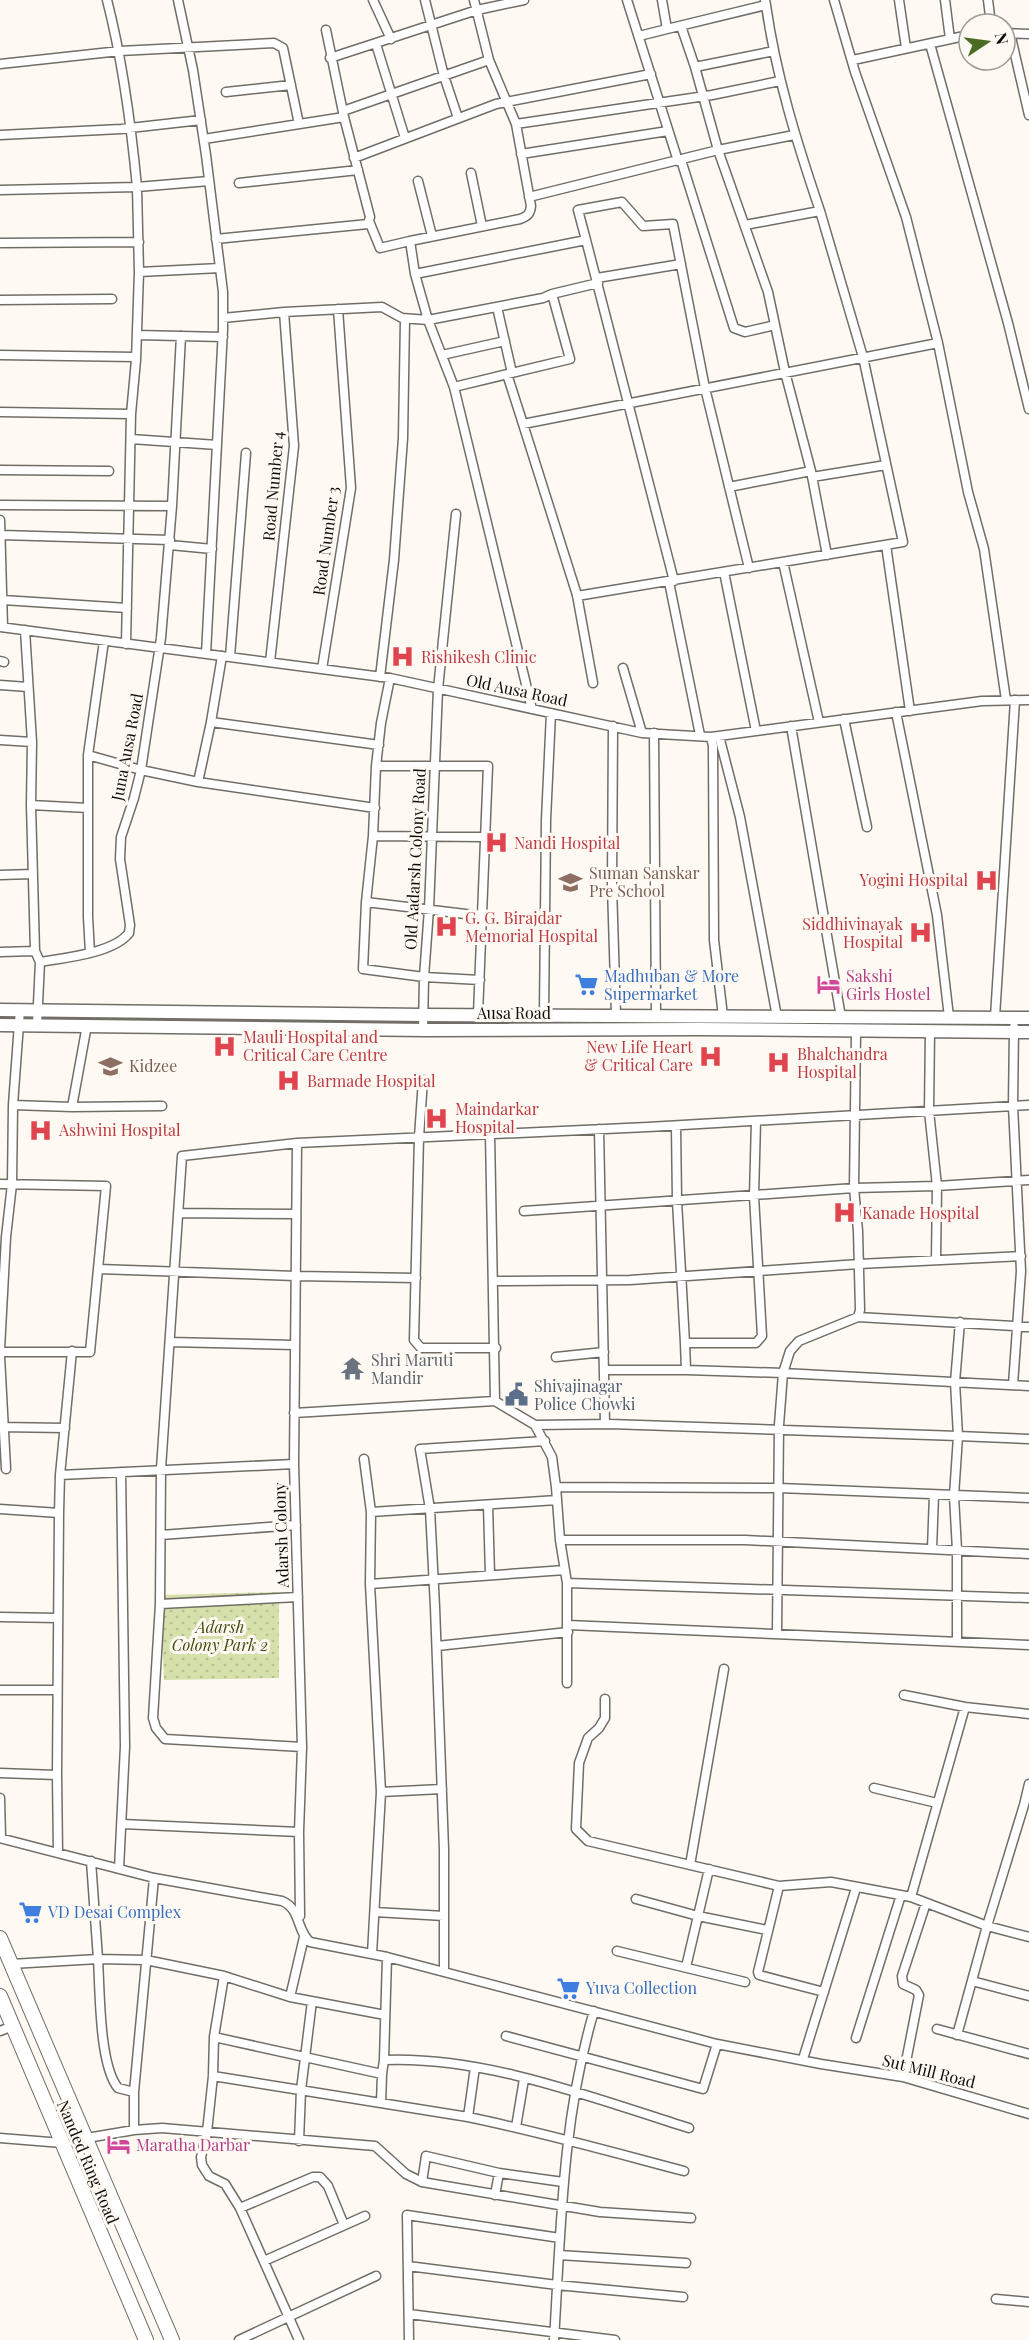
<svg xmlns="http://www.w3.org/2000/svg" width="1029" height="2340" font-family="'Playfair Display',serif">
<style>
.green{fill:url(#green-dots)}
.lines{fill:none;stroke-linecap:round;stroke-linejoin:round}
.minor-casing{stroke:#716e67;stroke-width:11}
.secondary-casing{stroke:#716e67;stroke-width:15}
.trunk-casing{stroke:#716e67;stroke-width:16}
.minor{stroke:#fff;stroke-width:8}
.secondary{stroke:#fff;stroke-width:12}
.trunk{stroke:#fff;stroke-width:14}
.labels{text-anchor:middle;stroke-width:6;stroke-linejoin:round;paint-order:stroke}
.street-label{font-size:16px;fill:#0e0c0a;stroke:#fefaf3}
.health-label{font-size:16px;fill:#be3a42;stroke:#fefaf3;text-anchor:start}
.education-label{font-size:16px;fill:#785e54;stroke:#fefaf3;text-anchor:start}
.shop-label{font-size:16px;fill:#366cbe;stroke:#fefaf3;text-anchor:start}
.hotel-label{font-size:16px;fill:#b23c85;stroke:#fefaf3;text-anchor:start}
.worship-label{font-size:16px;fill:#5b616d;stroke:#fefaf3;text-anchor:start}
.service-label{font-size:16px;fill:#4e5e75;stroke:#fefaf3;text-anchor:start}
.park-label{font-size:16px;font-style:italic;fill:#444d0e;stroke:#fefaf3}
</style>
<defs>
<pattern id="green-dots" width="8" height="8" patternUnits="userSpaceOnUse" patternTransform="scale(1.5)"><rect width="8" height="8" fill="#d5e0ab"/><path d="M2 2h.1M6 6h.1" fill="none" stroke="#b6bf92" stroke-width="1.8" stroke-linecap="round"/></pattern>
</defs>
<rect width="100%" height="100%" fill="#fefaf3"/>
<path class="green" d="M279 1592V1678L164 1680 160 1595Z"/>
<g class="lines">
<defs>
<path id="minor" d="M107 0C123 62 131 124 137 187L209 181
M178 0 193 70 206 155 223 292V329L206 654
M373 0 391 39
M425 0 444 76 458 118
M627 0 678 161
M662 0 667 29 766 5 765 0
M834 0 855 72 906 217 938 343
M899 0 906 48
M945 0 950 39
M988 0 991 24
M766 5C776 76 797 143 820 211
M681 26 695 67
M1005 33 1029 34
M1010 33 1029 115
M639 36 667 29
M376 44 405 138
M930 44 1008 323 1029 409
M774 51 695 67 718 150 794 135
M330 58 477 10 524 0
M853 60 969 35
M0 64 120 51 274 43 283 48 299 124
M226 92 291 85
M343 111 489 60
M516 124 712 95 780 81
M0 135 121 129 201 120
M204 139 344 117
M521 154 668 131
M354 158 496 104 651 74
M681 160 734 328 745 332 775 325
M471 173 482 226
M418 181 432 236
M239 183 358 170
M0 190 137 187 139 272
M529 197 718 150 768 292 785 372 811 471
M369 221 380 248 410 241 415 274 428 320 543 298 552 294 570 359 454 387 532 709
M216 239 368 224 370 217 344 117 326 30
M586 240 578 210 622 202 643 226 673 224 705 388 749 568
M410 241 520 219C528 216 530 214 531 206L516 124 489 60 474 0
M0 243 139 242
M415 274 586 240 674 581
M597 278 681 264
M552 294 598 283
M0 300 112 299
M497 307 512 373
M223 318 284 312 382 307 402 318 428 320 454 387
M137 335 223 337
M0 355 136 357
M442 355 505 341
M507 374 523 424 938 343 968 492 984 549 1006 700
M0 412 131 414 136 360 139 272 220 268
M523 424 577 595 593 683
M131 439 217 445
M0 470 109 471
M812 477 886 465
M729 487 811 471 827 555
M0 505 172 506
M0 520 3 627
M2 535 170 540
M170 545 212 549
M886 545 910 711
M783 562 819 722
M724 572 756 731
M669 582 700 735
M577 596 903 542 863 357 820 211 745 225
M3 600 127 608
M0 627 390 678 642 733 711 737 982 701 1029 700
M25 630 32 742 31 805 35 951 40 962 37 1025
M126 644 131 414
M230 657 246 453
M0 661 4 662
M270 662 294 446 284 312
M623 668 642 733
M322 669 351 488 338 309
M380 677 394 560 403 438 405 319
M390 678 381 723 376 766 373 836 366 902 363 969 424 977 480 980
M0 685 28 687
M896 712 937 915 949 1017
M844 719 867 827
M211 722 222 656
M613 726 612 887 616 1015
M791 726 841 1017
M654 733 656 1015
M719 736 740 817 777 1017
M711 737 713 746 714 940 723 1016
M0 740 32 742
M88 755 141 770 198 782
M376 766H488L478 1014
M31 805 88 808
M375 808 198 782 211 722 379 745
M373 836 485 837
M0 875 32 874
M366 902 482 916
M0 952 35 951
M90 953 88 917V755L104 641
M40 962C64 958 114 953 129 933L130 925 120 859 121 837 134 798 141 770 161 638 172 506 181 336
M544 1015 546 820 551 713
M995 1017 1015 700
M423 1030 424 977 429 909 438 689 456 514
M930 1031 929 1111 937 1186 936 1260
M423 1080 419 1137 414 1340 421 1348H496
M13 1105 72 1107 87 1025
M72 1107 162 1106
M676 1126 677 1201 685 1343H756L762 1336 754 1196 756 1121
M599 1129 605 1424
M490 1134 495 1401
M297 1143 294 1464 302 1747 299 1832 300 1916
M0 1184 106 1186 90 1352H0
M524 1211 854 1188 937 1186 1029 1180
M178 1213 296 1214
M99 1269 295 1276 416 1278
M494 1281 630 1280 859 1264 1021 1256
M858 1317 1029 1327
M960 1322 955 1382 958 1436 1029 1439
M170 1342 294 1345
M0 1349 6 1237 12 1184 13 1105 20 1010
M0 1356 6 1469
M556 1357 604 1352
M604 1370H686L685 1343
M686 1370 783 1373 1029 1386
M1013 1385 1021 1271 1013 1106 1014 1027
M294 1413 495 1401 535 1425 552 1457 556 1487 560 1540 567 1583V1683
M535 1425 610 1424 958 1436 954 1496 957 1550V1642
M0 1427 65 1428
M364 1459 371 1512 370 1584 381 1792 442 1789
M60 1475 294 1464
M556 1487 779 1488 1029 1498
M488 1505 490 1575
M0 1509 59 1513 60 1475 72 1351
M371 1512 557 1500
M161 1535 296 1525
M560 1540H745L1029 1554
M932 1549 934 1495
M567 1583 1029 1598
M370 1584 565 1570
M160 1604 298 1597
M0 1617 58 1618
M568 1625 1029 1645
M777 1634 779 1425 783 1373 790 1351 799 1341 858 1317 860 1310 858 1231 854 1188 856 1031
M437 1646 568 1632
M0 1690H57
M904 1695 965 1707 1029 1714
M605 1699V1718L599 1728 588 1738 579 1763 576 1829 588 1841 779 1886
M302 1747 165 1739 156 1728 153 1718 160 1604 161 1469 182 1156 297 1143 648 1127 1029 1105
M0 1773 57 1775
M1029 1784 1024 1805 987 1926 1029 1937
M874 1788 937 1803
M0 1798 1 1838
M122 1824 299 1832
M0 1838 154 1878 282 1901C301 1909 296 1930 310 1942L387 1957 717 2044 821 2064 903 2077 1029 2114
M58 1853 57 1775 59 1513
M91 1861 98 1959 146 1960 224 1976 290 1997 304 1937
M690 1865 724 1669
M119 1869 125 1746 121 1472
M911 1897 965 1707
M636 1899 698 1916 767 1930
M375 1912 444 1916
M617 1951 745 1982
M372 1954 381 1792
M11 1964 98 1959C100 1990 99 2065 118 2088L134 2092
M686 1967 709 1869
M444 1971V1849L435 1607 430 1509 420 1449 545 1441
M224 1976 214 2037 213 2076 207 2132 201 2157 202 2165 209 2176 225 2184 240 2208 299 2340
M972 1981 1029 1996
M824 1992 759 1975 758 1972 779 1886 831 1882 911 1897 987 1926 957 2035
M290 1997 385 2015
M937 2029 1029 2054
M0 2031 13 2026
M506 2036 703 2089 717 2044
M214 2037 382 2074 384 2060C486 2056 593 2098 689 2128
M856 2038 901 1895
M803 2059 856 1888
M384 2060 387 1957
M213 2076 468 2117 475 2067
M903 2077 919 1995 916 1990 903 1984 902 1976 926 1903
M381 2103 382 2074
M468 2117C541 2132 612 2152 684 2171
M516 2127 524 2079
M134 2130V2092L154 1878
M0 2138 62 2143
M87 2138 134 2130 162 2128 375 2146 406 2174 422 2182 426 2156 499 2173 563 2182
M299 2141 301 2090 312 2001
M422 2182 600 2212 691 2218
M495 2195 499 2173
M240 2208 313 2177H320L328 2186 344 2225
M559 2255 686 2263
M264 2261 365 2216
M408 2266 557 2285 683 2297
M996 2299 1029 2302
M409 2314 615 2340
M239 2340 376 2276
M409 2340 407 2215 560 2238
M554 2340C561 2228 562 2119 594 2011"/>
<path id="secondary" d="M0 1010 424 1015 1029 1018
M0 1025 426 1030 698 1029 1029 1032"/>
<path id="trunk" d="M0 1938 172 2340
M0 1996 146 2340"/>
</defs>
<use href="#minor" class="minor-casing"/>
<use href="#secondary" class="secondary-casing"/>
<use href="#trunk" class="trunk-casing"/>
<use href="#minor" class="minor"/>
<use href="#secondary" class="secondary"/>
<use href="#trunk" class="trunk"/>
</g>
<defs>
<symbol id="hospital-bare" viewBox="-9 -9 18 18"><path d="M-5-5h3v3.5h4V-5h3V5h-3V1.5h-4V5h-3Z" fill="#e0444e" stroke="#fefaf3" stroke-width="2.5" paint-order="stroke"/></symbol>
<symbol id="school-bare" viewBox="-9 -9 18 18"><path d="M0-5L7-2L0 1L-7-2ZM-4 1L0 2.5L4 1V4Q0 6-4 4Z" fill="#8d6e63" stroke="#fefaf3" stroke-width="2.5" paint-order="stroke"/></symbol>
<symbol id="supermarket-bare" viewBox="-9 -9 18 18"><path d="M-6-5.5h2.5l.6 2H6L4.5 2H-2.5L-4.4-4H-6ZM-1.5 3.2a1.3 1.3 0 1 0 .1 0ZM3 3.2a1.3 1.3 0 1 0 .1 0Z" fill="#3f7fe0" stroke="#fefaf3" stroke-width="2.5" paint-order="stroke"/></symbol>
<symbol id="hotel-bare" viewBox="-9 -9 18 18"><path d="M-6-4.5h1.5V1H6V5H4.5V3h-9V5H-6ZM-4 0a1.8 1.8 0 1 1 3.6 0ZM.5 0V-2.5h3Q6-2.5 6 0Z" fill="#d1479c" stroke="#fefaf3" stroke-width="2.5" paint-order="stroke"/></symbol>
<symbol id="temple-bare" viewBox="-9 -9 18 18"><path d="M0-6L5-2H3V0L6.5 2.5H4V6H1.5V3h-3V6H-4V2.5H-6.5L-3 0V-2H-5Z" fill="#6b7280" stroke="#fefaf3" stroke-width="2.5" paint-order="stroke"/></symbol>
<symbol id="civic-bare" viewBox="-9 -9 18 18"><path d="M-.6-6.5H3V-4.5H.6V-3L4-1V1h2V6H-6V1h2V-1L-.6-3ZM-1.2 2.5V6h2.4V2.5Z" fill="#5c6f8a" stroke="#fefaf3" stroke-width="2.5" paint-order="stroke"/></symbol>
</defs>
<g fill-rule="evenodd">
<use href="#hospital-bare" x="386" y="640" width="33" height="33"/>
<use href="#hospital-bare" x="480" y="826" width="33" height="33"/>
<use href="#hospital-bare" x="970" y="864" width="33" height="33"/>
<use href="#school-bare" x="554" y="866" width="33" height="33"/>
<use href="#hospital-bare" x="430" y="910" width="33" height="33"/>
<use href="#hospital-bare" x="904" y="916" width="33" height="33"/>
<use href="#supermarket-bare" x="570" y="968" width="33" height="33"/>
<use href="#hotel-bare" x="812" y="968" width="33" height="33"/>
<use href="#hospital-bare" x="208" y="1030" width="33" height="33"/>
<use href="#hospital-bare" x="694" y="1040" width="33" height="33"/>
<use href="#hospital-bare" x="762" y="1046" width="33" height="33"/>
<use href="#school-bare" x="94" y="1050" width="33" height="33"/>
<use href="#hospital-bare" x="272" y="1064" width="33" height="33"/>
<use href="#hospital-bare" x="420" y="1102" width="33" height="33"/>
<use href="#hospital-bare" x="24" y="1114" width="33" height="33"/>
<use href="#hospital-bare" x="828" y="1196" width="33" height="33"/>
<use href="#temple-bare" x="336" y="1352" width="33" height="33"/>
<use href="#civic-bare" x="500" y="1378" width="33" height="33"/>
<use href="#supermarket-bare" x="14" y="1896" width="33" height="33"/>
<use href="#supermarket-bare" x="552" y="1972" width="33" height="33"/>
<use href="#hotel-bare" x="102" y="2128" width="33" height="33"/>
</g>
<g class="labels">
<g class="street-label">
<text transform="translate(273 486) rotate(-85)" y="6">Road Number 4</text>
<text transform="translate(326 541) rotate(-82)" y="6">Road Number 3</text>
<text transform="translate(517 690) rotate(12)" y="6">Old Ausa Road</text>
<text transform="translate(127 747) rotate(-79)" y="6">Juna Ausa Road</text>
<text transform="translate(415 859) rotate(-87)" y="6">Old Aadarsh Colony Road</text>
<text x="514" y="1019">Ausa Road</text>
<text transform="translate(281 1535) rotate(-92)" y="6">Adarsh Colony</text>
<text transform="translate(929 2071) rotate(14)" y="6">Sut Mill Road</text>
<text transform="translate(88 2162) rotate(67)" y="6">Nanded Ring Road</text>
</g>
<g class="health-label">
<text x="421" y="663">Rishikesh Clinic</text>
<text x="514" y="849">Nandi Hospital</text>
<text x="968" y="886" text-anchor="end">Yogini Hospital</text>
<text x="465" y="924">G. G. Birajdar<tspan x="465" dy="18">Memorial Hospital</tspan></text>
<text x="903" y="930" text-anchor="end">Siddhivinayak<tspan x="903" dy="18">Hospital</tspan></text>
<text x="243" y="1043">Mauli Hospital and<tspan x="243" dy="18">Critical Care Centre</tspan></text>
<text x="693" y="1053" text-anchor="end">New Life Heart<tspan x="693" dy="18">&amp; Critical Care</tspan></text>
<text x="797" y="1060">Bhalchandra<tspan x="797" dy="18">Hospital</tspan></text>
<text x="307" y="1087">Barmade Hospital</text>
<text x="455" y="1115">Maindarkar<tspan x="455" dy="18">Hospital</tspan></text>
<text x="59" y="1136">Ashwini Hospital</text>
<text x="862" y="1219">Kanade Hospital</text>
</g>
<g class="education-label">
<text x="589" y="879">Suman Sanskar<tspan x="589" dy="18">Pre School</tspan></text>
<text x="129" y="1072">Kidzee</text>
</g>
<g class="shop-label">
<text x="604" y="982">Madhuban &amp; More<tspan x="604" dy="18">Supermarket</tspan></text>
<text x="48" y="1918">VD Desai Complex</text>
<text x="586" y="1994">Yuva Collection</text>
</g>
<g class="hotel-label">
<text x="846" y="982">Sakshi<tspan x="846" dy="18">Girls Hostel</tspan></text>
<text x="136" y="2151">Maratha Darbar</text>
</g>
<g class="worship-label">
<text x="371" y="1366">Shri Maruti<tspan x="371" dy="18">Mandir</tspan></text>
</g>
<g class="service-label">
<text x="534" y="1392">Shivajinagar<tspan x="534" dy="18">Police Chowki</tspan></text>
</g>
<g class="park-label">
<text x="220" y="1633">Adarsh<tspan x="220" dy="18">Colony Park 2</tspan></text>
</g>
</g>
<g transform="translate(987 42) rotate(77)"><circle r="28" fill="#fefaf3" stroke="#9e9b96" stroke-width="1.5"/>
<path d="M0-4.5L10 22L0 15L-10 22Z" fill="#496b22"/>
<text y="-9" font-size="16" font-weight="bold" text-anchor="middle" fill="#0e0c0a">N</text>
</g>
</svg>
